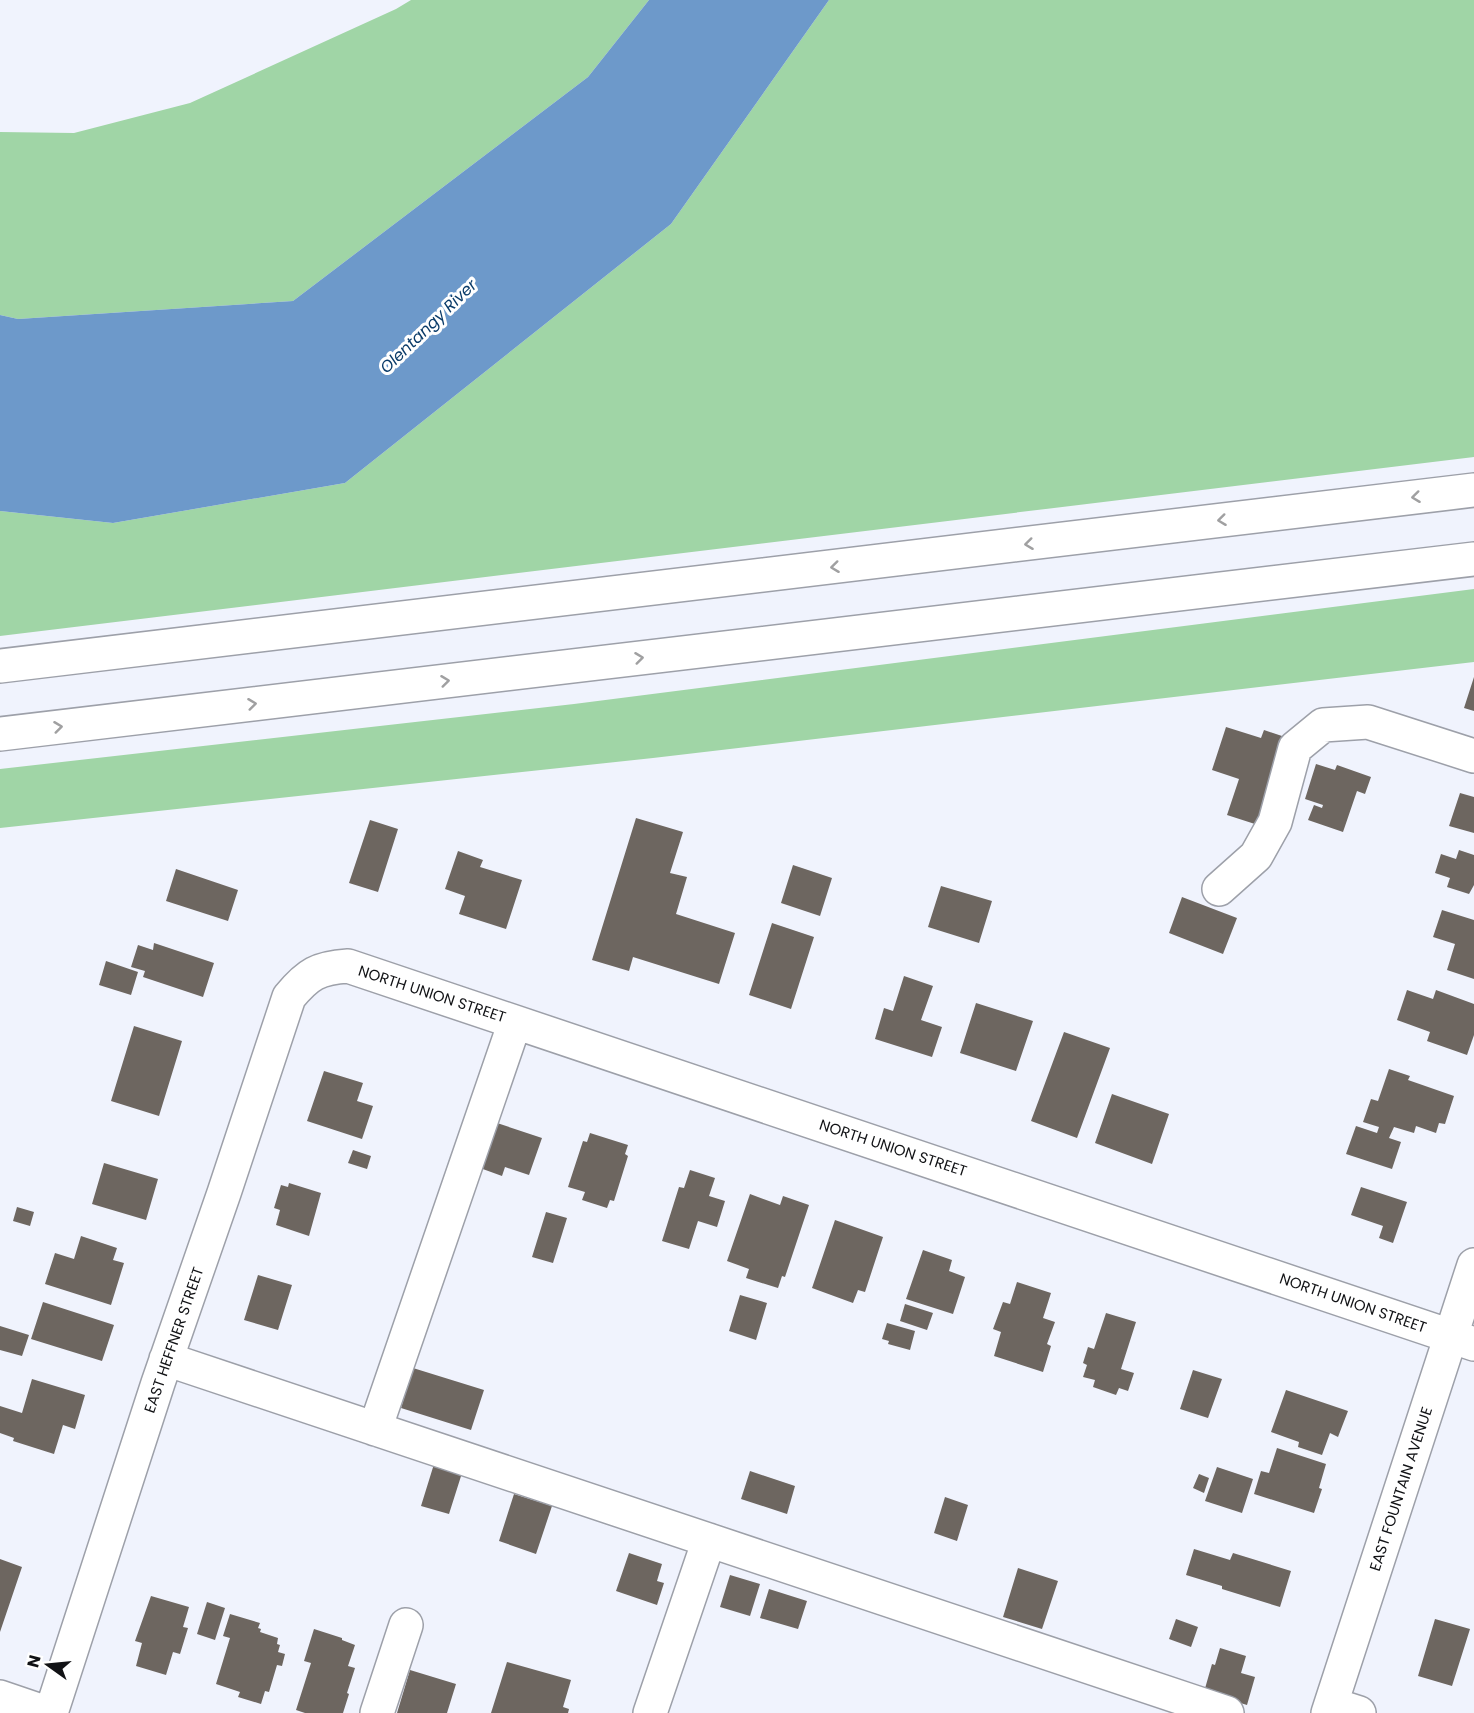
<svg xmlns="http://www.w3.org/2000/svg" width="1474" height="1713" font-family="Poppins,sans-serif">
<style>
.green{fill:#a0d5a6}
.water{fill:#6d99ca}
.building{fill:#6d6660}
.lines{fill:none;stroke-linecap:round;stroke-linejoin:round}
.minor-casing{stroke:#9da0a9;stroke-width:36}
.highway-casing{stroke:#9da0a9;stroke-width:36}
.minor{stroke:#fff;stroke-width:33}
.highway{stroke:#fff;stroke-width:33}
.oneway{stroke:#a0a0a1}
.labels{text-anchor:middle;stroke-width:6;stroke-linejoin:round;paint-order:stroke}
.street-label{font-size:15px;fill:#111215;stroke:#fff}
.water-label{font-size:16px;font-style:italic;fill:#0a3b69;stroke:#fff}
</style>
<rect width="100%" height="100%" fill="#f0f3fd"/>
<path class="green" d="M411 0H649L588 77 293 301 18 319 0 315V132L74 133 190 103 396 9Z
M829 0H1474V457L0 636V511L113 523 345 483 671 224Z
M1474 589V662L653 758 0 828V769L574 704Z"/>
<path class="water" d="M649 0H829L671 224 345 483 113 523 0 511V315L18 319 293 301 588 77Z"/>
<path class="building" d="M1474 677V711L1464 708Z
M1226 727 1261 738 1264 730 1288 738 1258 825 1227 815 1239 779 1212 770Z
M1316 764 1335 770 1337 765 1371 777 1365 794 1357 791 1343 832 1308 820 1314 805 1322 808 1323 805 1305 799Z
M1460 793 1474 797V833L1449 826Z
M636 818 683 832 670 873 687 877 676 914 735 933 719 984 633 957 629 971 592 960Z
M370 820 398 829 378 892 349 883Z
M1459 850 1474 855V885L1469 894 1447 887 1450 878 1435 873 1441 854 1456 859Z
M458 851 483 860 480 867 522 880 506 929 459 914 465 896 445 889Z
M793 865 832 878 820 916 781 903Z
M176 869 238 890 228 921 166 901Z
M941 886 992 901 979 943 928 927Z
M1182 897 1237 918 1223 954 1169 933Z
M1442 910 1474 920V979L1447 970 1455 944 1433 937Z
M772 923 814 937 791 1009 749 995Z
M154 943 214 963 203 997 143 977 145 971 131 967 138 945 153 950Z
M106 961 138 972 131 995 99 985Z
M904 976 933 986 921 1020 942 1027 932 1057 875 1039 884 1008 893 1011Z
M1407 990 1433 999 1436 990 1474 1004V1035L1467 1055 1427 1041 1430 1032 1397 1020Z
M976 1003 1033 1021 1016 1071 960 1053Z
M134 1026 182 1041 159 1116 111 1101Z
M1064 1032 1110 1048 1077 1138 1031 1121Z
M1389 1069 1410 1076 1408 1080 1454 1096 1445 1124 1439 1123 1436 1133 1416 1126 1414 1133 1394 1127 1389 1138 1401 1142 1392 1169 1346 1154 1356 1126 1377 1133 1379 1127 1363 1122 1371 1099 1378 1101Z
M324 1071 363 1083 357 1101 373 1106 362 1139 307 1121Z
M1112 1094 1169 1114 1152 1164 1095 1143Z
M491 1121 542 1138 529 1175 505 1167 502 1176 480 1168Z
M590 1133 628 1145 625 1154 628 1156 614 1201 610 1200 607 1208 582 1200 585 1192 568 1187 583 1141 587 1142Z
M353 1150 371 1156 367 1169 348 1163Z
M104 1163 158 1179 146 1220 92 1204Z
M690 1170 715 1178 709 1196 725 1201 717 1227 698 1221 689 1249 662 1241 679 1187 684 1188Z
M289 1183 321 1193 309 1236 276 1225 280 1210 274 1208 281 1185 288 1187Z
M1361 1187 1407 1202 1393 1243 1379 1238 1383 1226 1351 1215Z
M750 1194 780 1205 783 1196 809 1205 785 1277 782 1276 778 1288 746 1278 749 1269 727 1261Z
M17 1207 34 1212 30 1226 13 1221Z
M546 1212 567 1218 553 1263 532 1257Z
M835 1220 883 1237 865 1292 858 1290 853 1303 812 1288Z
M81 1236 117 1248 113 1260 124 1263 111 1305 45 1284 55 1253 74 1259Z
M923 1250 952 1260 949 1271 965 1277 953 1314 906 1299Z
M258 1275 292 1285 278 1330 244 1320Z
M1017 1282 1051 1293 1043 1318 1055 1322 1047 1344 1051 1346 1043 1372 994 1356 1001 1332 993 1329 1003 1302 1010 1304Z
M740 1295 767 1303 756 1340 729 1331Z
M43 1302 114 1325 102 1361 31 1339Z
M905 1304 933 1313 927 1330 900 1321Z
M1106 1313 1136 1322 1121 1369 1134 1373 1128 1391 1119 1388 1116 1395 1093 1387 1095 1380 1083 1377 1087 1365 1083 1363 1088 1347 1094 1349Z
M887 1323 915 1331 910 1350 888 1344 889 1341 882 1339Z
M0 1326 29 1335 22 1356 0 1350Z
M413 1368 484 1390 471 1430 401 1408Z
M1193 1370 1222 1379 1208 1418 1180 1409Z
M32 1379 85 1395 75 1429 63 1425 54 1454 13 1441 14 1438 0 1433V1406L22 1413Z
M1286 1390 1348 1411 1338 1437 1330 1433 1322 1455 1298 1447 1299 1442 1271 1432Z
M1277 1448 1326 1464 1319 1488 1322 1489 1314 1513 1254 1494 1261 1471 1269 1473Z
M434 1464 462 1473 449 1514 421 1506Z
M1217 1467 1253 1479 1242 1513 1205 1501Z
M750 1471 795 1486 787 1514 741 1499Z
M1199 1474 1209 1478 1204 1493 1193 1488Z
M514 1494 552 1506 536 1554 499 1541Z
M945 1497 968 1505 957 1541 934 1533Z
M1194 1549 1230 1560 1233 1553 1291 1571 1280 1607 1222 1589V1586L1186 1575Z
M629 1553 662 1564 657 1581 664 1583 657 1605 616 1591Z
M0 1559 22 1567 0 1632Z
M1018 1568 1058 1581 1042 1629 1003 1617Z
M730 1575 760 1584 750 1616 720 1607Z
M769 1589 807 1601 798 1629 760 1618Z
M151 1596 189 1607 183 1627 188 1628 180 1654 173 1652 166 1675 136 1666 142 1643 135 1641Z
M207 1602 225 1608 215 1640 197 1634Z
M230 1614 260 1623 258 1628 261 1629 260 1632 278 1638 277 1644 280 1645 278 1652 285 1654 282 1666 277 1665 269 1692 265 1691 261 1704 238 1697 240 1692 216 1684 230 1638 223 1636Z
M1176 1619 1198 1627 1191 1647 1169 1639Z
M1435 1619 1470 1629 1452 1686 1418 1676Z
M314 1629 342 1638V1640L355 1645 348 1666 355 1668 347 1693 349 1694 343 1713H305L296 1710 311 1663 304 1661Z
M1220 1648 1246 1656 1241 1673 1255 1677 1247 1705 1204 1692 1212 1664 1215 1665Z
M507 1662 571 1680 563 1707 569 1709 568 1713H491Z
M410 1670 456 1684 447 1713H397Z"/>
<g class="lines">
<defs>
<path id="minor" d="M1219 889 1256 856 1275 822 1295 748 1323 725 1368 722 1474 756
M166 1359 1227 1713
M375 1429 515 1022
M0 1697 47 1713
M1331 1704 1359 1713
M51 1713 158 1383 224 1193 289 997C308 974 318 968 348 966L1474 1344
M377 1713 406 1625
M650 1713 709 1540
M1328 1713 1474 1265"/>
<path id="highway" d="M0 666 1474 490
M0 734 1474 559"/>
</defs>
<use href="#minor" class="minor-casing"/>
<use href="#highway" class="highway-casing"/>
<use href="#minor" class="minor"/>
<use href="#highway" class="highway"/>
</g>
<defs><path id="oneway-chevron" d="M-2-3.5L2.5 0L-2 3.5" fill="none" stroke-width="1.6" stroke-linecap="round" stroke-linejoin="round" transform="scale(1.5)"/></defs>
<g class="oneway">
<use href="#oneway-chevron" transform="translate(1416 497) rotate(173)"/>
<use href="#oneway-chevron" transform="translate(1222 520) rotate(173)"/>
<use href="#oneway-chevron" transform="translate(1029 544) rotate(173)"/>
<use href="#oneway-chevron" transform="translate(835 567) rotate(173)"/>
<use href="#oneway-chevron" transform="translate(639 658) rotate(-7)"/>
<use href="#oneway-chevron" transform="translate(445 681) rotate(-7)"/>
<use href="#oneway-chevron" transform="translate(252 704) rotate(-7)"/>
<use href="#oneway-chevron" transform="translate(58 727) rotate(-7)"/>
</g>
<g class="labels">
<g class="street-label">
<text transform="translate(432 994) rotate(18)" y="5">NORTH UNION STREET</text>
<text transform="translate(893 1148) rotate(18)" y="5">NORTH UNION STREET</text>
<text transform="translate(1353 1303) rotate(19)" y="5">NORTH UNION STREET</text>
<text transform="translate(174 1340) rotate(-71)" y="5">EAST HEFFNER STREET</text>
<text transform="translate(1401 1489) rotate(-72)" y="5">EAST FOUNTAIN AVENUE</text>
</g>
<g class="water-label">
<text transform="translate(428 326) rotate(-44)" y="6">Olentangy River</text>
</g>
</g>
<g transform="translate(48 1665) rotate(285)" stroke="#ffffff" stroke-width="4.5" paint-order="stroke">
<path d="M0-4.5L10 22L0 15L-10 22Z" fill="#111215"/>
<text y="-9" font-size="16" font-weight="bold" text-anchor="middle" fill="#111215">N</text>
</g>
</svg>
